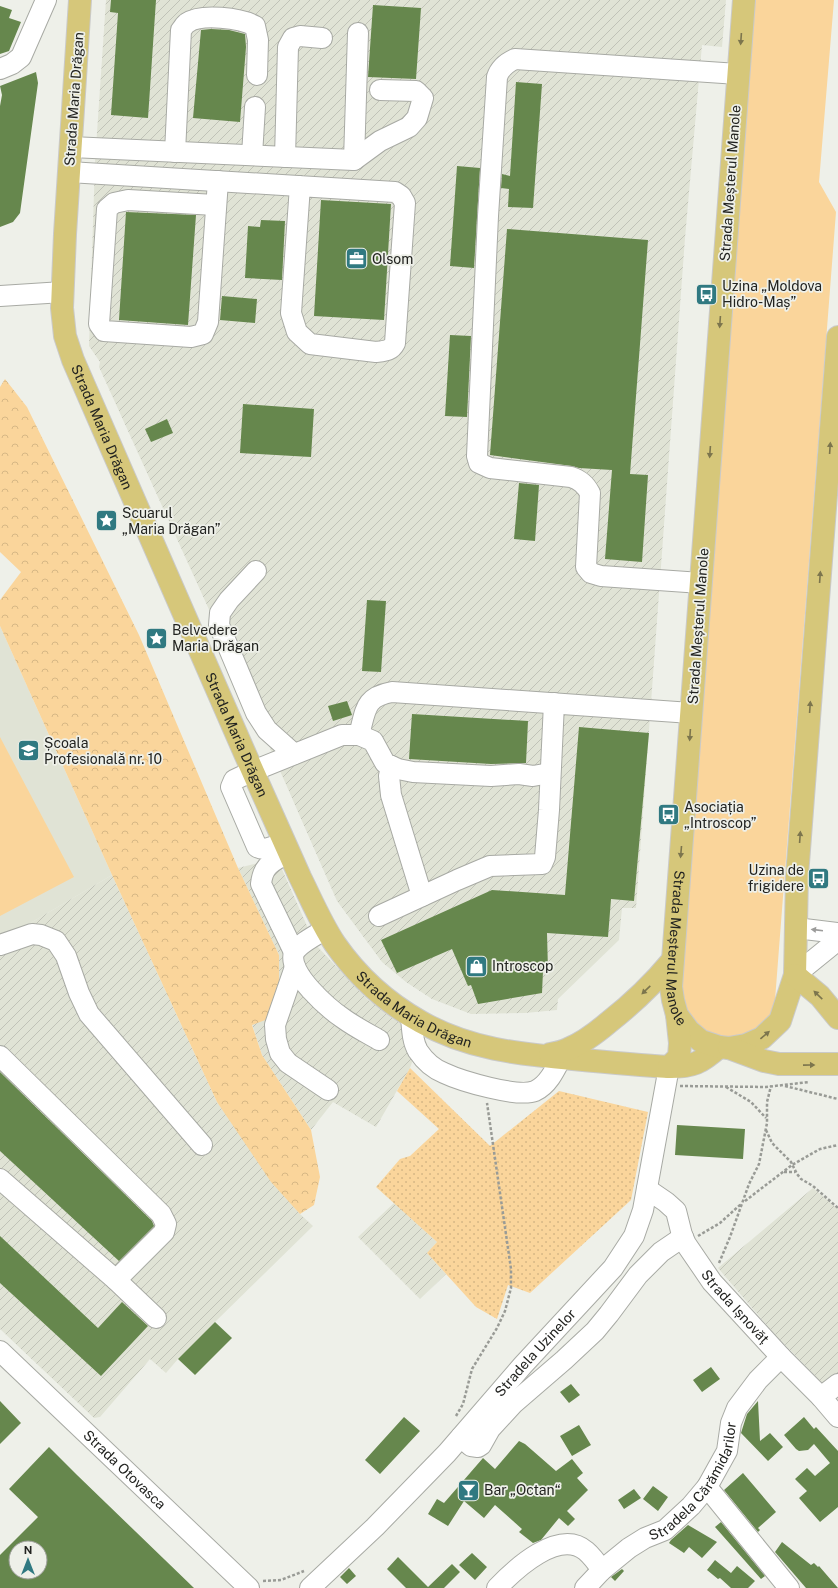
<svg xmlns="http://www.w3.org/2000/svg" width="838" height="1588" font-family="'Public Sans',sans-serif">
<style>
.built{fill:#e0e3d5}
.industrial{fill:url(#industrial-furrows)}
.grass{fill:#fad59b}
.forest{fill:url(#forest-crowns)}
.park{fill:url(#park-dots)}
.building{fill:#66874d;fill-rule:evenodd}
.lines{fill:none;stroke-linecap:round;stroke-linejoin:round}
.minor-casing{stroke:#a8aaa4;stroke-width:22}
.major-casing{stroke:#cacac9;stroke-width:24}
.path{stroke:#999b96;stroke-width:2.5;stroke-dasharray:3 2;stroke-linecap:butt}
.minor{stroke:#fff;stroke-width:20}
.major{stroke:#d6c77a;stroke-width:22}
.oneway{fill:#7c754d}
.oneway2{fill:#9c9c9b}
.labels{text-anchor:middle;stroke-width:3.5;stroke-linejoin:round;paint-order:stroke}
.street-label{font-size:14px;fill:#222320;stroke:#eef0e9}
.poi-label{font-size:14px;fill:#222320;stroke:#eef0e9;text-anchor:start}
</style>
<defs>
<pattern id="industrial-furrows" width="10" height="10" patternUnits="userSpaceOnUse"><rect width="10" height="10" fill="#e0e3d5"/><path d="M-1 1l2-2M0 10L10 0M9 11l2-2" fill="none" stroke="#c0c2b7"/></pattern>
<pattern id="forest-crowns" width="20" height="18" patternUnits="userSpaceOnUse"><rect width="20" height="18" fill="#fad59b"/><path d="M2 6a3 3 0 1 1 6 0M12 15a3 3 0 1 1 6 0" fill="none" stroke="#d6b785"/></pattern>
<pattern id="park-dots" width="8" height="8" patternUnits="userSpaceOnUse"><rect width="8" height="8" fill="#fad59b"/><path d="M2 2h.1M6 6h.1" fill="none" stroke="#d6b785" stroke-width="1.8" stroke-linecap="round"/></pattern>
</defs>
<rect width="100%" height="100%" fill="#eef0e9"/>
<path class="built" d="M0 626 112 875 0 941Z"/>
<path class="industrial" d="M106 0H726L722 47 702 45 685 238 636 908H622L619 940 558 999 557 1010 525 1013 471 1014 432 999 406 982 382 962 337 901 221 636 99 367 100 362 89 346 95 162Z
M277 858 315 944 367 999 402 1023 416 1051 410 1068 376 1127 333 1102 311 1130 262 1055 252 1024 279 969V955L238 868Z
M112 875 217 1102 300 1214 313 1226 215 1322 178 1359 166 1373 150 1359 100 1417 94 1418 0 1329V941Z
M813 1188 838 1209V1373L822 1383 772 1331 718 1268Z
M394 1203 437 1242 427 1253 446 1274 420 1299 358 1237Z"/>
<path class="grass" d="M755 0H834L819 182 836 212 775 1000C774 1004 774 1009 772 1013 765 1025 750 1035 736 1035L735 1039 720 1037 711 1034 698 1026 686 1009 682 989Z
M0 737 74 877 0 916Z"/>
<path class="forest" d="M5 379 27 407 139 635 238 868 279 955V988L268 1019 252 1025 262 1055 311 1130 320 1177 314 1205 300 1214 271 1182 217 1102 112 875 0 626V600L21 572 0 552V387Z"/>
<path class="park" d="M410 1068 490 1146 559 1091 648 1112 631 1200 530 1293 508 1285 497 1319 476 1307 427 1253 437 1242 376 1187 400 1159 410 1156 439 1129 397 1091Z"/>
<path class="building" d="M111 0H156L148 118 111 115 118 13 110 12Z
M373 5 421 8 416 79 368 77Z
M0 6 12 10 9 18 21 22 9 51 0 54Z
M211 29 229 30 245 34 246 47 240 122 193 118 201 30Z
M36 72 38 83 20 213 13 222 0 227V106L2 95 0 86Z
M516 82 542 84 533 208 508 207 509 189 501 188 502 174 510 176Z
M457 166 480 168 474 268 450 266Z
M321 200 391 204 384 320 314 316Z
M126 212 196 215 188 325 119 320Z
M261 220 285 221 282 280 245 278 248 226 260 227Z
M507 229 648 240 630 474 648 475 642 562 605 559 612 470 579 468 572 466 490 455Z
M222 296 257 299 255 323 220 320Z
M450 335 471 336 467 417 445 416Z
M243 404 314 409 311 457 240 453Z
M167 419 173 433 151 442 145 429Z
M519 483 539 485 535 541 514 539Z
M367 600 386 601 381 672 362 671Z
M347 701 352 715 333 721 328 706Z
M412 714 528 721 526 763 491 764 409 759Z
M579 727 649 733 634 901 611 899 608 937 547 933 548 971H543L542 993 478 1004 471 985 468 986 452 949 397 973 381 940 492 890 565 895Z
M0 1072 152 1221 154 1226 119 1261 0 1151Z
M677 1125 745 1129 743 1159 675 1155Z
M0 1236 98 1328 122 1302 148 1326 101 1376 0 1283Z
M215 1322 232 1338 195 1375 178 1359Z
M711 1367 720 1379 702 1392 693 1380Z
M571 1384 580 1395 569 1403 560 1392Z
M0 1401 21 1423 0 1444Z
M758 1401 760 1441 770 1433 783 1447 768 1461 741 1433 747 1414Z
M404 1417 420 1431 380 1474 365 1460Z
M804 1417 814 1429 816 1427 838 1451V1507L820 1522 799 1498 807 1491 795 1479 807 1468 815 1476 830 1463 814 1444 808 1450 799 1451 796 1449 784 1435Z
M579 1425 591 1445 572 1456 560 1436Z
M519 1441 525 1444 556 1471 572 1459 583 1473 577 1478 588 1490 567 1511 575 1519 568 1526 559 1518 541 1540 533 1543 519 1532 522 1529 495 1505 484 1518 464 1501 448 1526 428 1514 437 1499 444 1503 483 1458 495 1469Z
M49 1447 77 1475 194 1588H0V1555L38 1517 9 1489ZM16 1548H40V1572H16Z
M743 1473 776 1512 758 1528 760 1530 758 1532 724 1490Z
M653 1486 668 1497 658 1511 643 1499Z
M634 1489 641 1498 624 1509 618 1500Z
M721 1522 765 1576 761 1579 715 1527Z
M688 1525 717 1542 702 1558 689 1547 684 1553 669 1543 671 1540Z
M782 1542 811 1565 814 1563 818 1567 819 1566 838 1588H806L775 1552Z
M472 1553 487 1567 475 1580 459 1565Z
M398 1557 428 1587 452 1564 460 1572 444 1588H406L387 1569Z
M715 1560 731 1573 737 1566 755 1581 748 1588H731L720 1578 718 1579 707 1570Z
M349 1568 356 1576 347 1584 340 1577Z
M622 1569 624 1571 615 1581 611 1577Z"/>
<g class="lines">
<defs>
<g id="minor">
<path d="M0 69 12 64 21 57 46 0"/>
<path d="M71 147 354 160 380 141 409 127 417 118 423 98 416 91 380 90"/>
<path d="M175 152 181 30C183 28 185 24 187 23 201 13 241 18 255 26L258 40 257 75"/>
<path d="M252 155 255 107"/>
<path d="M285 157 288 47 293 38 300 36 322 38"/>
<path d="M354 160 358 33"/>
<path d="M69 172 395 192 401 196 405 203 395 343C391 351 385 351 376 352L310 344 297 332 291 313 300 186"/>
<path d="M215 205 128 200 114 203 107 209 99 324 104 331 191 337 203 334 208 322 218 181"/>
<path d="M0 296 63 292"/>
<path d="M256 571 229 600 220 613 219 625 256 713 267 730 294 754"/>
<path d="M701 583 601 576 591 573 586 567 590 493C585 484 580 480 571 477L490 468 479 463 477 456 488 216 497 77C500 68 506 63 515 59L738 74"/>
<path d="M359 735C366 710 364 697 392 692L691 713"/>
<path d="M391 766 389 776 391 795 422 896"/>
<path d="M284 842C276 845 265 852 257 847L231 787 234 780 253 771 342 735H359L373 741 385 763 398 769 413 772 491 776 519 774 533 776 550 773"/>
<path d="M289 852C273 862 263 864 261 884L294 952"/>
<path d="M379 916 457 880 490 866 542 864 545 857 549 810 554 703"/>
<path d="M796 928 838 933"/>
<path d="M326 929C318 934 298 944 294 953 287 973 329 1009 344 1019 355 1027 367 1033 379 1040"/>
<path d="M0 945 32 934 41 935 56 941 66 956 79 993 89 1014 202 1145"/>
<path d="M295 967 275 1025 276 1039 280 1053 288 1063 328 1090"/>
<path d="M795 975 838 940"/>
<path d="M411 1016C412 1028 412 1041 418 1051 424 1060 434 1069 444 1073 461 1081 518 1098 535 1091 548 1085 555 1070 561 1058"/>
<path d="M0 1056 161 1214 166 1224 164 1232 116 1280"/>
<path d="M0 1179 116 1280 156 1318"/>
<path id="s1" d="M647 1189 666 1202 676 1211 682 1235 686 1244 712 1282 781 1357 821 1397 838 1417"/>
<path id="s2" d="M0 1351 249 1588"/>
<path d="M821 1397 838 1384"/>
<path d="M461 1437 471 1446 478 1447 481 1445 490 1429 513 1404 564 1360 595 1331 609 1314 638 1275 661 1252 683 1237"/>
<path d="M707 1487 789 1588"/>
<path id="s3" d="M310 1588 375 1527 447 1453 523 1365 613 1268 634 1236 643 1210 669 1067"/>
<path d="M497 1588C515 1569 559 1528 586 1551 592 1556 597 1563 602 1570"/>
<path id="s4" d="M585 1588 602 1570 629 1548 645 1538 665 1530 691 1506 707 1487 727 1451 731 1423 737 1408 758 1380 781 1357"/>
</g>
<g id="major">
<path id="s5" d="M80 0 65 234 62 308 65 336 73 360C130 492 187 624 246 756 264 796 282 837 300 877 311 899 321 923 335 944 358 977 387 1003 421 1022 468 1049 519 1054 573 1059 605 1062 637 1065 669 1067 693 1067 701 1063 719 1047"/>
<path id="s6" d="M744 0 671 987 673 1000 677 1015 689 1031 701 1041 719 1047 729 1048 746 1045 762 1038 780 1021 795 975 797 876 838 337"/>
<path d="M795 975 820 996 838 1018"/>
<path d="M729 1048 764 1061 779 1064H838"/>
<path d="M550 1054C556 1053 562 1052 568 1049 583 1043 596 1033 609 1022 632 1004 653 984 672 961"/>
<path d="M669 1067 679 1057 680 1043 677 1015"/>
</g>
</defs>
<use href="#minor" class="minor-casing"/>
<use href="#major" class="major-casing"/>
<path class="path" d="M680 1086 766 1087 809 1082
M785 1086 838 1099
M726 1087 751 1102 766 1118
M766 1130 772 1143 791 1162 797 1174 801 1179 813 1186 838 1208
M784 1172H795
M745 1201 792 1165 820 1149 838 1145
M698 1236 720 1223 741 1204
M719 1263 730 1237 749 1184 759 1164 767 1123V1102L771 1086
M456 1416 463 1404 472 1369 497 1328 505 1311 511 1288V1269L487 1103
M263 1581 281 1580 304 1571"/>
<use href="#minor" class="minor"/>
<use href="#major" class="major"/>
</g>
<defs><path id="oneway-solid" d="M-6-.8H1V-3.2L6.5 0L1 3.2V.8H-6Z"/></defs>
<g class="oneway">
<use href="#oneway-solid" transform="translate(741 39) rotate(94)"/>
<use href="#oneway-solid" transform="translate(720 322) rotate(94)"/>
<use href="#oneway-solid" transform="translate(830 448) rotate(-86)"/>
<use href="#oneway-solid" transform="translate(710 452) rotate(94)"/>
<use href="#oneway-solid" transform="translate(820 577) rotate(-86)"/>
<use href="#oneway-solid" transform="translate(810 707) rotate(-86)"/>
<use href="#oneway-solid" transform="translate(690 735) rotate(94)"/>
<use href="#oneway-solid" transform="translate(800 837) rotate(-86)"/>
<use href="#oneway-solid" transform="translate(681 852) rotate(95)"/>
<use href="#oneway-solid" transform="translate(646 990) rotate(136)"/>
<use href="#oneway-solid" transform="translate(818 995) rotate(-136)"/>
<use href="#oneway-solid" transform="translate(765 1035) rotate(-40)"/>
<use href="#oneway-solid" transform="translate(809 1065) rotate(-1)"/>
</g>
<use class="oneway2" href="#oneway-solid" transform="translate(817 930) rotate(-173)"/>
<defs>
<symbol id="office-square" viewBox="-11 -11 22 22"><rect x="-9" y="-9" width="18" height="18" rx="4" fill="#307981" stroke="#eef0e9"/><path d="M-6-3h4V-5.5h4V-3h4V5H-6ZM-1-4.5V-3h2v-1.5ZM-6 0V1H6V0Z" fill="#fff"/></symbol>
<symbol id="bus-square" viewBox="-11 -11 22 22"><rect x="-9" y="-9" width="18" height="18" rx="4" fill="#307981" stroke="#eef0e9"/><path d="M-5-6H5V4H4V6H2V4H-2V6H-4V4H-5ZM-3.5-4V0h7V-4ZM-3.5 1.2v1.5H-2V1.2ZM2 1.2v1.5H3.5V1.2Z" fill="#fff"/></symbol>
<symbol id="sight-square" viewBox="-11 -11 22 22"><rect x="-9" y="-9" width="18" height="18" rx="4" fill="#307981" stroke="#eef0e9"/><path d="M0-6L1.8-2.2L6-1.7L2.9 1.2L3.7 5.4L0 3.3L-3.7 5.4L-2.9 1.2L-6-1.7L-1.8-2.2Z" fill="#fff"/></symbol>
<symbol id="university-square" viewBox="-11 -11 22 22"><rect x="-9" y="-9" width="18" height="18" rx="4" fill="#307981" stroke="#eef0e9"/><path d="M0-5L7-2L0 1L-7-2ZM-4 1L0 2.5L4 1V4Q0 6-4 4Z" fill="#fff"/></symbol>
<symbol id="shop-square" viewBox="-11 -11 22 22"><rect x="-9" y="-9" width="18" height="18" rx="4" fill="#307981" stroke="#eef0e9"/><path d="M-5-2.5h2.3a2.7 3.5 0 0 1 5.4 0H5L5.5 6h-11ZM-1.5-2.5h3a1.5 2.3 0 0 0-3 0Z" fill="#fff"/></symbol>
<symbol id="bar-square" viewBox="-11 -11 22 22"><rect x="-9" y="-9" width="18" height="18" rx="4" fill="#307981" stroke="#eef0e9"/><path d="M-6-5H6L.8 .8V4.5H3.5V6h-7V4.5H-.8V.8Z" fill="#fff"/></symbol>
</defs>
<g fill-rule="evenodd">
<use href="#office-square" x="344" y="246" width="25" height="25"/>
<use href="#bus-square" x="694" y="282" width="25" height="25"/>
<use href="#sight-square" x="94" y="508" width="25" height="25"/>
<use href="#sight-square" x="144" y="626" width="25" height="25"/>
<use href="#university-square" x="16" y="738" width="25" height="25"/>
<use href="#bus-square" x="656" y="802" width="25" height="25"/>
<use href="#bus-square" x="806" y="866" width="25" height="25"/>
<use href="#shop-square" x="464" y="954" width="25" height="25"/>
<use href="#bar-square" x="456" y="1478" width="25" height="25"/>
</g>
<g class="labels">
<g class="street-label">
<text transform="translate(74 99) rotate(-86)" y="5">Strada Maria Drăgan</text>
<text transform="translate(730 183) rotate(-86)" y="5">Strada Meșterul Manole</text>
<text dy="5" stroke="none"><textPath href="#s5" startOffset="435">Strada Maria Drăgan</textPath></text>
<text transform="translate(698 626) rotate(-86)" y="5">Strada Meșterul Manole</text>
<text dy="5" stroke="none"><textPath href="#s5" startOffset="771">Strada Maria Drăgan</textPath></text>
<text dy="5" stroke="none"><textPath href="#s6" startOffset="951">Strada Meșterul Manole</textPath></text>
<text dy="5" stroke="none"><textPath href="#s5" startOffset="1107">Strada Maria Drăgan</textPath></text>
<text dy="5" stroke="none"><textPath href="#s1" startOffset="151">Strada Ișnovăț</textPath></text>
<text dy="5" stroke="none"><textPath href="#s3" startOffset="326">Stradela Uzinelor</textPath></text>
<text dy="5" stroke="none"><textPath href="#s2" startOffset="172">Strada Otovasca</textPath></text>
<text dy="5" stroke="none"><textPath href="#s4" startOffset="157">Stradela Cărămidarilor</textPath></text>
</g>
<g class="poi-label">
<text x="372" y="264">Olsom</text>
<text x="722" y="291">Uzina „Moldova<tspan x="722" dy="16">Hidro-Maș”</tspan></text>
<text x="122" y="518">Scuarul<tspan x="122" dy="16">„Maria Drăgan”</tspan></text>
<text x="172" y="635">Belvedere<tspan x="172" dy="16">Maria Drăgan</tspan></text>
<text x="44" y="748">Școala<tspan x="44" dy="16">Profesională nr. 10</tspan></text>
<text x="684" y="812">Asociația<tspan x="684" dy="16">„Introscop”</tspan></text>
<text x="804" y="875" text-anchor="end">Uzina de<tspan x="804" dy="16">frigidere</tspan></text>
<text x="492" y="971">Introscop</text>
<text x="484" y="1495">Bar „Octan“</text>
</g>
</g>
<g transform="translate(28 1560)"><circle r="19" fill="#eef0e9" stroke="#9c9e99"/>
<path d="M0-3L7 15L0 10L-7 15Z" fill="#307981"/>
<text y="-6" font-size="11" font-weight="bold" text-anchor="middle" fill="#222320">N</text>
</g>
</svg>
